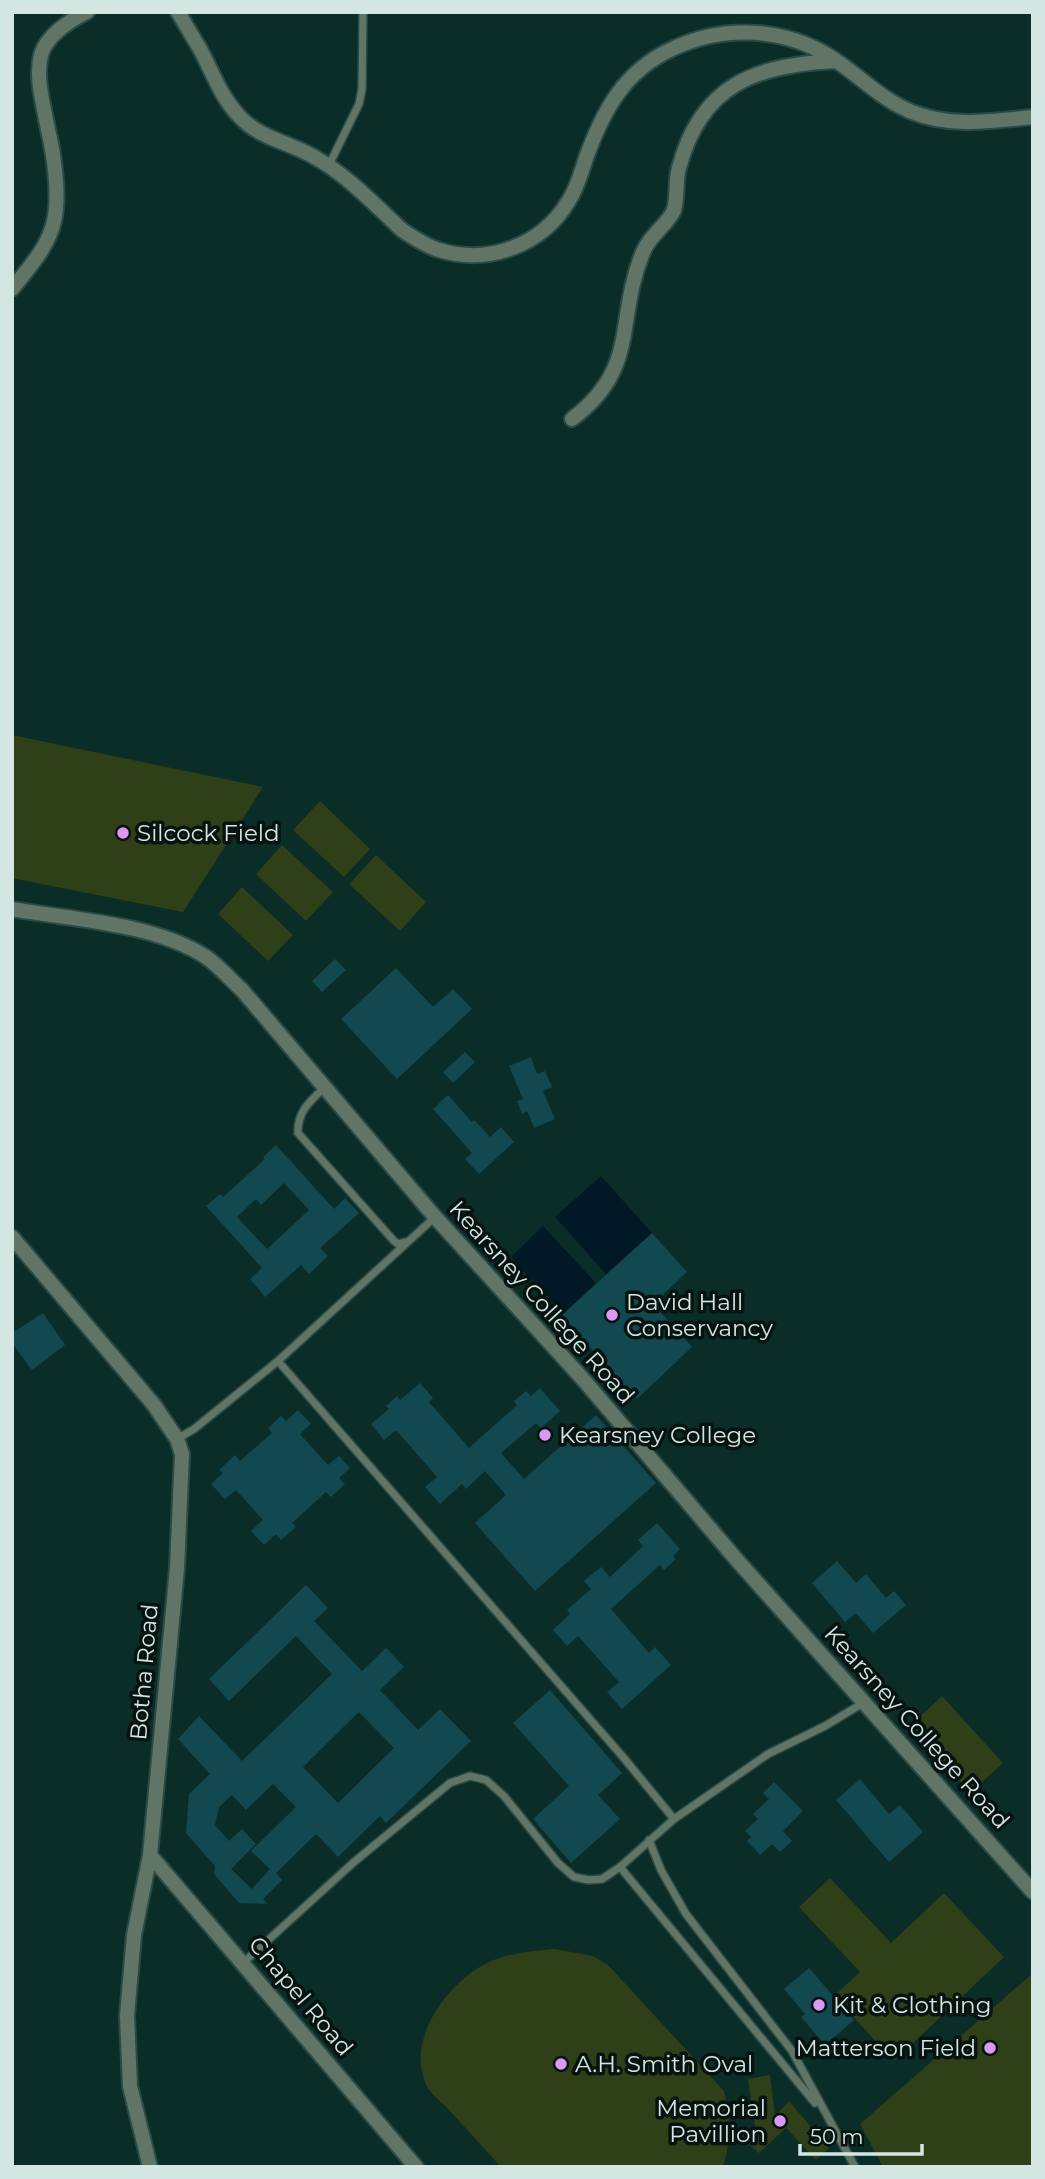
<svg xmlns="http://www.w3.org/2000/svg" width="1045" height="2179" font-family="Montserrat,sans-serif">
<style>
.green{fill:#2f3f18}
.water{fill:#011926}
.building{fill:#124850;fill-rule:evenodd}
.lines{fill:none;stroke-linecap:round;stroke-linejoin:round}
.service-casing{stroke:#2b4b46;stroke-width:10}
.minor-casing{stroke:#2b4b46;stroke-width:18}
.service{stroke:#617567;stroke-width:7}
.minor{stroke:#617567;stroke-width:14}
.poi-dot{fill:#dc99f4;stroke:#061310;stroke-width:2.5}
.labels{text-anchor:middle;stroke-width:7;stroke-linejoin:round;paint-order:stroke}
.poi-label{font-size:23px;fill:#d4e6e2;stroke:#061310;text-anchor:start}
.street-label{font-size:23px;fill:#d4e6e2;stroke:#061310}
</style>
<rect width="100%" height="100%" fill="#0b2d28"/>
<path class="green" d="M12 735 263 787 183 912 12 878Z
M320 801 370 849 344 877 293 830Z
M282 845 333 892 306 921 256 874Z
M376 855 426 902 400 931 349 884Z
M242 887 293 935 268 961 218 914Z
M942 1696 1003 1763 970 1793 910 1726Z
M830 1878 891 1943 944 1893 1004 1957 894 2061 834 1996 860 1972 799 1907Z
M555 1949 593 1956 607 1964 724 2091C731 2117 731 2141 723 2167H501C484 2148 467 2130 450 2111 444 2104 433 2096 428 2088 403 2042 447 1983 487 1963 507 1953 532 1951 555 1949Z
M1033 1973V2167H883L860 2124Z
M770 2075 775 2116 789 2101 829 2148 816 2160 786 2128 759 2153 742 2138 755 2126 748 2079Z"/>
<path class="water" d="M601 1176 652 1233 606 1274 555 1217Z
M543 1226 596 1283 563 1314 511 1257Z"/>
<path class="building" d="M335 959 346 970 322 992 312 981Z
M396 968 433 1007 453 989 472 1009 397 1079 341 1019Z
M465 1052 475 1062 453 1083 443 1072Z
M531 1057 537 1074 545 1071 552 1087 543 1091 555 1119 534 1128 527 1111 522 1114 517 1101 523 1099 509 1066Z
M448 1095 472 1122 474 1120 490 1137 501 1127 514 1142 479 1174 465 1159 472 1153 433 1109Z
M276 1145 334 1209 345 1198 359 1213 320 1248 328 1256 309 1274 301 1265 265 1297 250 1279 262 1268 206 1206 220 1194 223 1197 265 1159 263 1157ZM284 1183 309 1210 267 1249 237 1217 256 1199 261 1205Z
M652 1233 687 1272 653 1304 692 1347 637 1399 561 1316Z
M43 1313 65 1345 32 1370 12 1343V1333Z
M420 1383 433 1398 429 1402 469 1448 517 1405 514 1401 526 1391 531 1396 540 1388 560 1411 541 1428 536 1423 501 1453 524 1479 596 1415 656 1483 535 1591 475 1523 506 1495 485 1471 466 1489 462 1484 440 1504 425 1487 437 1477 396 1430 384 1440 371 1424 389 1409 386 1406 397 1396 400 1400Z
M298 1410 311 1424 300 1434 328 1465 339 1456 350 1468 339 1478 345 1484 331 1497 326 1492 292 1523 296 1527 281 1540 276 1534 264 1545 251 1531 263 1520 236 1490 225 1499 211 1484 223 1473 219 1470 235 1455 240 1461 272 1433 268 1428 281 1416 286 1421Z
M657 1523 680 1549 673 1556 676 1559 664 1570 660 1565 611 1609 649 1653 655 1647 671 1665 622 1709 607 1692 619 1682 578 1636 567 1646 553 1630 570 1614 567 1610 591 1589 584 1581 601 1567 610 1577 643 1546 638 1540Z
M837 1561 856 1583 866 1574 886 1598 894 1591 906 1605 873 1633 856 1613 845 1622 812 1583Z
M306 1585 328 1608 314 1621 362 1671 386 1648 404 1667 380 1690 418 1730 440 1709 471 1741 386 1823 380 1816 338 1857 316 1834 276 1873 282 1880 263 1899 268 1904 239 1903 214 1874 215 1866 186 1833 189 1794 210 1774 178 1739 199 1716 242 1761 332 1674 296 1636 229 1701 209 1679ZM359 1712 394 1748 338 1803 303 1767ZM273 1784 296 1807 251 1851 270 1869 252 1889 231 1869 256 1844 242 1829 229 1841 215 1825 219 1807 232 1795 246 1810Z
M550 1690 622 1773 598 1795 620 1819 571 1863 533 1819 569 1786 513 1723Z
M860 1779 889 1814 900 1805 923 1832 889 1862 836 1800Z
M774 1782 803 1811 783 1831 792 1841 780 1852 772 1844 760 1855 747 1841 751 1837 745 1831 758 1819 753 1814 769 1799 763 1793Z
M809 1968 854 2020 825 2045 801 2017 805 2014 784 1989Z"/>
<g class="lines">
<defs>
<path id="service" d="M329 165 359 104 362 89 363 12
M325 1087C310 1101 297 1112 298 1133L394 1241 398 1244 405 1242
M278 1361 623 1757 674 1819
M177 1439 194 1429 278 1361 435 1217
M649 1840 661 1870 686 1914 792 2051 855 2167
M620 1867 815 2103
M243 1963 354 1862 450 1783 470 1776 486 1780 504 1796 558 1863 574 1877 589 1880 602 1879 620 1867 674 1819 768 1754 825 1726 863 1703"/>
<path id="minor" d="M178 12C185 24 193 37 200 49 213 73 221 98 241 118 261 139 292 143 316 158 348 176 375 205 402 230 414 238 426 246 439 250 488 265 541 246 568 202 577 189 581 173 586 158 603 111 624 71 672 49 722 25 781 27 829 56 857 73 881 100 912 112 951 128 992 121 1033 117
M12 289C28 269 49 246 54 221 60 196 54 154 48 130 44 106 35 79 41 55 46 36 70 20 87 12
M572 419C640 368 615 320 643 252 649 236 669 223 674 210 678 197 675 181 679 168 701 84 756 65 836 61
M12 909C74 920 153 923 206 957 219 966 231 980 242 990L435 1217 582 1378 736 1559 1033 1892
M12 1237 154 1405 177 1439 182 1454 177 1568 150 1855 134 1935 127 2016 130 2086 150 2167
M150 1855 416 2167"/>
</defs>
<use href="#service" class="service-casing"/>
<use href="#minor" class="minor-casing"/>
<use href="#service" class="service"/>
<use href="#minor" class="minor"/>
</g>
<g class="poi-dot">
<circle cx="123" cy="833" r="7"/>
<circle cx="612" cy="1315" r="7"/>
<circle cx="545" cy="1435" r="7"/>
<circle cx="819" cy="2005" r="7"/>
<circle cx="990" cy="2048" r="7"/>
<circle cx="561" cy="2064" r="7"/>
<circle cx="780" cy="2121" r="7"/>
</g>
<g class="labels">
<g class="poi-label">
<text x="137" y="841">Silcock Field</text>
<text x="626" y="1310">David Hall<tspan x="626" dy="26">Conservancy</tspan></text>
<text x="559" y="1443">Kearsney College</text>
<text x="833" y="2013">Kit &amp; Clothing</text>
<text x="976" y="2056" text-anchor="end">Matterson Field</text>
<text x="575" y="2072">A.H. Smith Oval</text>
<text x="766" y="2116" text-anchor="end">Memorial<tspan x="766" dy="26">Pavillion</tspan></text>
</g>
<g class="street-label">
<text transform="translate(542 1302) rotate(48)" y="8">Kearsney College Road</text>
<text transform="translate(144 1672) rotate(-85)" y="8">Botha Road</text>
<text transform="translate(917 1727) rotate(48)" y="8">Kearsney College Road</text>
<text transform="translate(301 1996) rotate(50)" y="8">Chapel Road</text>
</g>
</g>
<rect width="1045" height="2179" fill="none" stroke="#d4e6e2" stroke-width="28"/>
<path d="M800 2144v10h122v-10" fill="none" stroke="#d4e6e2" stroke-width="3.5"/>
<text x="810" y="2144" font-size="21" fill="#d4e6e2" stroke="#061310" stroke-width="5" paint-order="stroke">50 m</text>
</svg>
